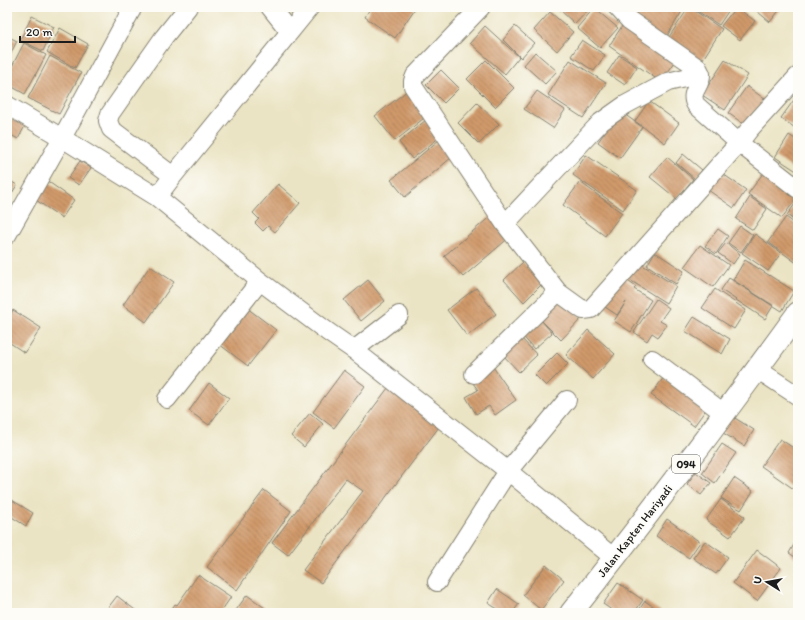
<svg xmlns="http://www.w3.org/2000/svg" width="805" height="620" font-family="Itim,sans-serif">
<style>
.building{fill:url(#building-back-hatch)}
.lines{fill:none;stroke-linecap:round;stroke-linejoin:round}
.minor-casing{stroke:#848070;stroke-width:20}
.major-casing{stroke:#848070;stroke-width:24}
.minor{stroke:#fff;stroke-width:18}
.major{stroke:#fff;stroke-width:22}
.labels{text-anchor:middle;stroke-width:3.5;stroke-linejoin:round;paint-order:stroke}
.shield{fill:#fdfcf7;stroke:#605f5e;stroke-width:1}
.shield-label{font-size:11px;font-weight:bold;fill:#1c1c1c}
.street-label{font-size:12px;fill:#1c1c1c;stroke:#fdfcf7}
</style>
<defs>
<pattern id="building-back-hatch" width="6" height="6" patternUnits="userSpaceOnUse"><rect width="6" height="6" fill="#d09a6b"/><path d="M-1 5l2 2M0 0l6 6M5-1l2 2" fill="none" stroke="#a87d57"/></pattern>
</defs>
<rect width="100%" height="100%" fill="#fdfcf7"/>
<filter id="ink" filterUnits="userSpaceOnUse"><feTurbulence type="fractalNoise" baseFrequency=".025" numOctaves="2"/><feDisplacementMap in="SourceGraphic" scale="8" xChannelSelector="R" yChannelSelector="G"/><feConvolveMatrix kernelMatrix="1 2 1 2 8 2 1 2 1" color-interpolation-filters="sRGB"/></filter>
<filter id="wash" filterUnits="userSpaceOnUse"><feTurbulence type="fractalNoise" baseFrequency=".012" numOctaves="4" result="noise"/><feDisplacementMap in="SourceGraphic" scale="16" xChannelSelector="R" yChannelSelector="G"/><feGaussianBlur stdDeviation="0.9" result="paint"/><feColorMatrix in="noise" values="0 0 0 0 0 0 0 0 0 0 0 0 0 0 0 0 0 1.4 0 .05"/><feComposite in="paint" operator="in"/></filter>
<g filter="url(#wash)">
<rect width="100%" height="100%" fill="#ebe4c4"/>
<g id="blocks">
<path class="building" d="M371 7H416L395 38 365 17Z
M559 7H591L575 24 558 8Z
M640 7H682L684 8 664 41 632 20Z
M689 7 722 29 699 65 665 43Z
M691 7H731L719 25Z
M736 7 755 21 740 40 721 26Z
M752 7H782L770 22Z
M594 8 618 28 600 48 577 28Z
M550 12 573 32 557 51 534 30Z
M32 16 54 27 43 51 20 40Z
M624 23 677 59 661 82 609 46Z
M485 26 519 57 505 74 470 43Z
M515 26 534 43 521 58 503 40Z
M60 28 88 44 75 68 47 52Z
M7 36 17 41 7 61Z
M582 40 605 55 594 71 571 56Z
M24 43 46 55 25 94 7 84V76Z
M535 52 557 71 545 84 524 65Z
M619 55 637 67 625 85 607 73Z
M50 56 81 73 59 114 28 98Z
M486 60 514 88 495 107 467 79Z
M570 60 606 83 583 118 548 95Z
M725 60 748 75 725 110 702 95Z
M441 70 459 88 444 103 426 85Z
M747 86 766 100 748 127 728 113Z
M408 90 428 115 395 141 375 116Z
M537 91 565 110 553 128 524 109Z
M796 97 798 98V130L781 118Z
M649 101 679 123 665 143 635 121Z
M477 103 499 124 479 144 458 123Z
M620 111 642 127 620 158 598 142Z
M7 116 25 126 18 139 7 133Z
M426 120 440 137 412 159 399 142Z
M789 135 798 141V172L775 157Z
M439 140 452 157 405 197 391 180Z
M683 154 702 170 695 179 676 163Z
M586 155 637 190 623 210 573 175Z
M667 157 693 179 677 199 650 177Z
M80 161 91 168 79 185 68 178Z
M766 169 798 196 782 218 748 194Z
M720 172 746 190 734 208 708 190Z
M7 179 17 185 7 201Z
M46 180 74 200 62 218 33 198Z
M580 182 622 213 605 236 563 205Z
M278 184 300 203 275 232 268 226 263 231 255 223 259 219 253 213Z
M750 197 767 209 753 230 736 219Z
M798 200V223L787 215Z
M493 214 511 236 463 277 444 256Z
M786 217 798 226V264L768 242Z
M740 226 753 235 741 252 728 243Z
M718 229 728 236 716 254 705 246Z
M755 234 781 253 768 271 742 253Z
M726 243 740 254 733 264 718 253Z
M700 245 729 265 713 287 684 267Z
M655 252 684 271 676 284 647 265Z
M745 260 794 291 782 311 733 280Z
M636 261 676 286 666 303 625 277Z
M523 262 543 283 524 302 504 280Z
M150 266 174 282 146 322 123 305Z
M621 276 636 287 634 289 651 300 631 332 614 321 626 302 617 315 602 305Z
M729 278 773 306 765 319 721 290Z
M368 280 385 301 361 321 344 300Z
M476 288 496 314 467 336 447 310Z
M715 289 746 310 734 329 702 308Z
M560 297 582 318 561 340 541 320 552 333 534 349 521 334Z
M656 299 669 308 660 321 667 325 658 337 652 333 647 341 634 332Z
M247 308 276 330 248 366 219 344Z
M13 310 41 328 25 353 7 341V320Z
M694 317 730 339 722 354 685 331Z
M588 330 615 354 593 379 566 355Z
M520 337 537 355 519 372 502 354Z
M557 353 568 364 546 386 535 375Z
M491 364 516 400 495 415 489 406 476 414 466 397 478 390 470 379Z
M344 370 365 386 334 428 313 412Z
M664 377 707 408 694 426 651 395Z
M209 383 229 398 209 425 189 411Z
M391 384 442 423 321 583 303 570 363 491 346 479 288 555 272 543Z
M310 413 323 424 304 447 291 436Z
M730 415 754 430 744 446 720 431Z
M780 439 798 451V492L761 466Z
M722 444 736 453 715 483 702 473Z
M696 472 711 483 701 495 687 484Z
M734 478 753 491 741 510 721 498Z
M264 490 291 511 237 590 207 567Z
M7 497 33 513 26 526 7 514Z
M721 499 745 517 730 537 706 520Z
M667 519 700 542 689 558 656 536Z
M798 538V559L789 553Z
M705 541 728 557 716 574 693 558Z
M757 550 781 568 757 601 733 583Z
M546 565 564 580 541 610 523 595Z
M198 575 231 597 220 613H169L175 604 177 605Z
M618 583 643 600 634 613H616L603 604Z
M497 589 519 604 512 613H504L488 603Z
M247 595 272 613H234Z
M117 596 139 613H104Z
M645 601 663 613H637Z"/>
</g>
</g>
<g filter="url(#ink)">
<use href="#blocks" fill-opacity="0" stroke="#848070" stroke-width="1"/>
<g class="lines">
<defs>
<path id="minor" d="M270 7 290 32
M481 7 415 76 413 81V86L505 224 558 292 583 310 591 309 739 143 749 130 798 76
M617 7 629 20 698 68C699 70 700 72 701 74 702 86 688 92 696 105L739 143 798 189
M7 105 62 138 157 197 260 281 328 332 354 350 508 471 614 558
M173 176 111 129 108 121 110 114 164 37 188 7
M157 197 173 176 310 7
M505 224 601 122 625 105 668 82 701 74
M7 235 62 138 133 7
M354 350 399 315
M652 359 725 414
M757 369 798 396
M474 374 558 292
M167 399 260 281
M437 582 508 471 567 400"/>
<path id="major" d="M571 613C649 515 724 415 798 313"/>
</defs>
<use href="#minor" class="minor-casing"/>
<use href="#major" class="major-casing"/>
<use href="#minor" class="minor"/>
<use href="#major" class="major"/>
</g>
</g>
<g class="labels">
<rect class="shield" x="672" y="455" width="28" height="18" rx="3"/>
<g class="shield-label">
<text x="686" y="468">094</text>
</g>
<g class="street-label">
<text transform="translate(635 531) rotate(-52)" y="4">Jalan Kapten Hariyadi</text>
</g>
</g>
<rect width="805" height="620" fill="none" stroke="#fdfcf7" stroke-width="24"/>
<g transform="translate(767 582) rotate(281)" stroke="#fdfcf7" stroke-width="3" paint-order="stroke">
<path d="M0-3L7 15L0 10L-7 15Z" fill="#1c1c1c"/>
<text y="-6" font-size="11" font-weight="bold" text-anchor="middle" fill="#1c1c1c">U</text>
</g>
<path d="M20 36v6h55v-6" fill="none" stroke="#1c1c1c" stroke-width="2"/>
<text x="26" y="36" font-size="12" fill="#1c1c1c" stroke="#fdfcf7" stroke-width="3" paint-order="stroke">20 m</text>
</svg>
